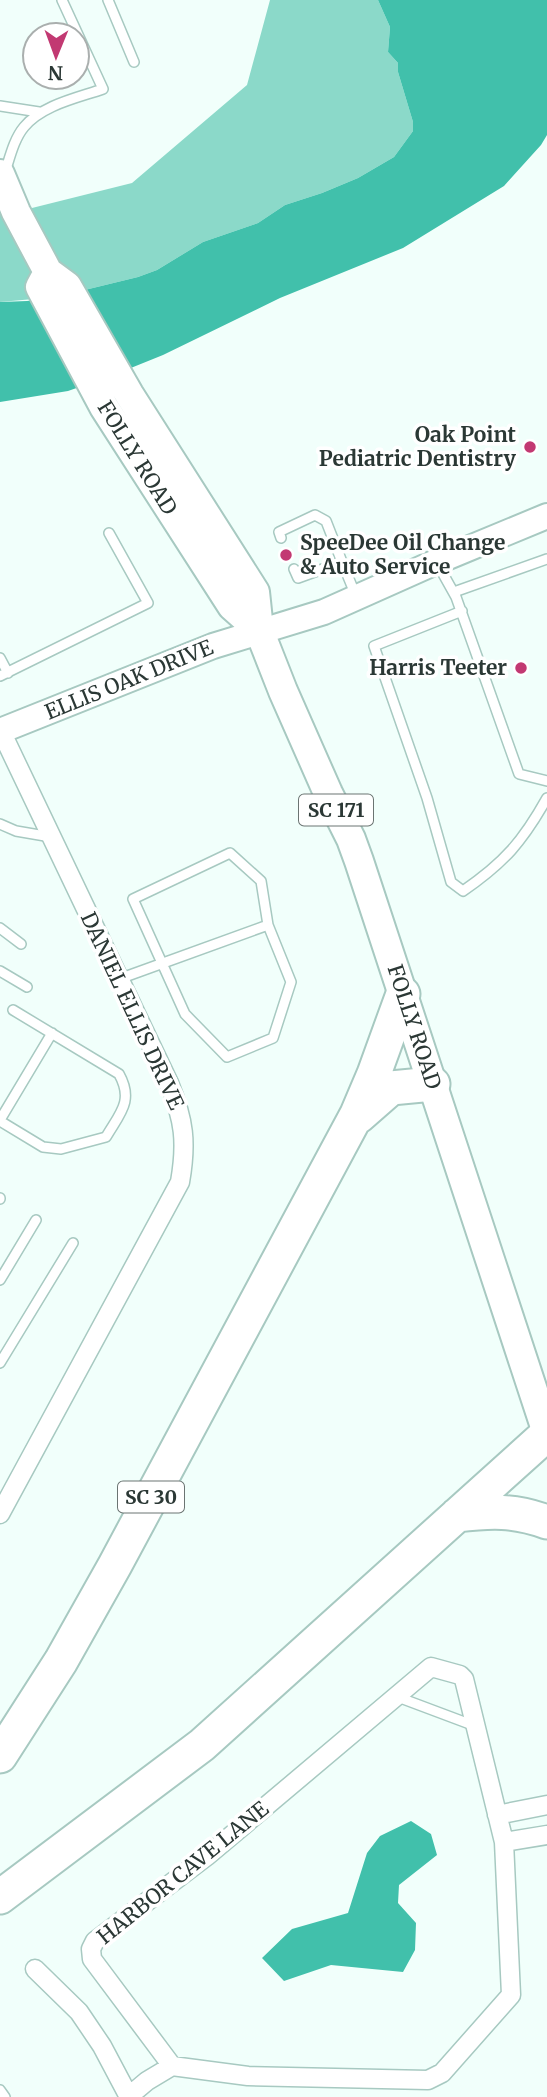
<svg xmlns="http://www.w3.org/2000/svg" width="547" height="2097" font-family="Merriweather,serif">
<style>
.green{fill:#8bd9c9}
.water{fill:#41c0ab}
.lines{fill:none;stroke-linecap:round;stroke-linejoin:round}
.lane-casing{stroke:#a7c9c1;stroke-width:12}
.street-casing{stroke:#a7c9c1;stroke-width:21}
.secondary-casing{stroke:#a7c9c1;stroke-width:28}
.primary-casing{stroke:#a7c9c1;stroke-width:32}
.highway-casing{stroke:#a7c9c1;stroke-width:37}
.lane{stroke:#fff;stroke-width:9}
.street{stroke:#fff;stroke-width:18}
.secondary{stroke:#fff;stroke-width:24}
.primary{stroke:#fff;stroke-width:28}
.highway{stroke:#fff;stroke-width:33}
.poi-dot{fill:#c23972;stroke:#fff;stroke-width:2.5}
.labels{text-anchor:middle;stroke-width:7;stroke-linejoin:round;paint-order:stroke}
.shield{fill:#fff;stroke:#6b7472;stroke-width:2}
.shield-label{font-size:19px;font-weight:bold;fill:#2b3835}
.poi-label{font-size:21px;font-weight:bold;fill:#2b3835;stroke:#fff;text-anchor:end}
.street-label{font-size:21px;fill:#2b3835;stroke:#fff}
</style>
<rect width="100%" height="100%" fill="#f1fffb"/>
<path class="green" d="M270 0H378L390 27 388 52 398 63V72L413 122V131L394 157 358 178 322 193 285 205 258 223 203 242 157 270 138 277 56 297 0 302V174L16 212 132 183 247 85Z"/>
<path class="water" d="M378 0H547V135L541 145 504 186 403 248 280 298 163 355 111 376 68 391 0 402V302L27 301 56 297 138 277 157 270 203 242 258 223 285 205 322 193 358 178 394 157 413 131V122L398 72V63L388 52 390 27Z
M411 1821 431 1834 437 1855 399 1885 398 1903 416 1923 415 1950 403 1972 331 1965 284 1981 262 1958 292 1929 348 1913 367 1853 380 1836Z"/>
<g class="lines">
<defs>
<path id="lane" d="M108 0 134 62
M0 106 39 112
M5 172C10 157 14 139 24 127 42 105 77 98 103 89L62 0
M281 538 279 532 315 515 326 521 342 562 298 578 294 569
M342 562 356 596
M437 563 456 597 519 774 547 781
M454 592 547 559
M462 611 374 646 427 798 451 882 463 891C504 863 523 841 547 798
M0 658 8 673
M0 676 148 603 109 533
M0 824 16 831 51 837
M0 928 21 944
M0 971 27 987
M119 979 268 925 291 982 273 1038 227 1057 185 1014 133 899 230 853 261 881 268 925
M0 1120 52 1033
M0 1121 43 1147 61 1149 106 1137C120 1113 134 1101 119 1074L13 1010
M0 1199V1198
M0 1280 36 1220
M0 1363 73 1243
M395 1696 475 1726
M0 2090 5 2097"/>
<path id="street" d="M0 1514 180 1182C187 1142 184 1120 169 1083L1 731
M431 1667 460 1675 464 1679 504 1842 511 1995 442 2073 428 2080 248 2076 172 2066 92 1959 91 1949 95 1941 207 1856Z
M497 1815 547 1805
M504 1842 547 1835
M35 1969 79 2012 102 2046 129 2097
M128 2097 147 2081 172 2066"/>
<path id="secondary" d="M0 731 213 646 324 612 436 562 547 516"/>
<path id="primary" d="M0 174 16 212 48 272 67 286 129 394 255 592 259 630 283 691 328 793 351 839 359 861 547 1433
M48 272 40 287 104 407 232 606 259 630"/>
<path id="highway" d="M359 1116 391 1088 433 1084
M457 1515C491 1511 514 1510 547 1522
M0 1756 61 1661 115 1565 357 1114 374 1074 403 994
M0 1897 202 1745 547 1434"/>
</defs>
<use href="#lane" class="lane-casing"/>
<use href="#street" class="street-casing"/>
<use href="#secondary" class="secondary-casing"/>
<use href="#primary" class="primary-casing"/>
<use href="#highway" class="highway-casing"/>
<use href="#lane" class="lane"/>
<use href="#street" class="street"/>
<use href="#secondary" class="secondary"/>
<use href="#primary" class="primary"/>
<use href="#highway" class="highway"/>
</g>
<g class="poi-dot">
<circle cx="530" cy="447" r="7"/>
<circle cx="286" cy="555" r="7"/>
<circle cx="521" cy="668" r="7"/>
</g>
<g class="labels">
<g class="shield">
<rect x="299" y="794.5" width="74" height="31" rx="5"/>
<rect x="118" y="1481.5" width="66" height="31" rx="5"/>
</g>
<g class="shield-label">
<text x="336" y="817">SC 171</text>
<text x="151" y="1504">SC 30</text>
</g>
<g class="poi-label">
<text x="516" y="442">Oak Point<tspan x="516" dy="24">Pediatric Dentistry</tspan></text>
<text x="300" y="550" text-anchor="start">SpeeDee Oil Change<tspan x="300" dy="24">&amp; Auto Service</tspan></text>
<text x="507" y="675">Harris Teeter</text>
</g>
<g class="street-label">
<text transform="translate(137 458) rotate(58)" y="7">FOLLY ROAD</text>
<text transform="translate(129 680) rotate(-22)" y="7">ELLIS OAK DRIVE</text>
<text transform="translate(132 1011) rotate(65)" y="7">DANIEL ELLIS DRIVE</text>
<text transform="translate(414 1027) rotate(72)" y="7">FOLLY ROAD</text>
<text transform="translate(183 1873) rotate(-39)" y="7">HARBOR CAVE LANE</text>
</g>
</g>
<g transform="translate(56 56) rotate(181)"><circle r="33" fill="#ffffff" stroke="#aaafae" stroke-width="2"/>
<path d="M0-5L12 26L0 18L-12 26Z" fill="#c23972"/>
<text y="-10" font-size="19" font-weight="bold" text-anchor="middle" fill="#2b3835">N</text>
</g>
</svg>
